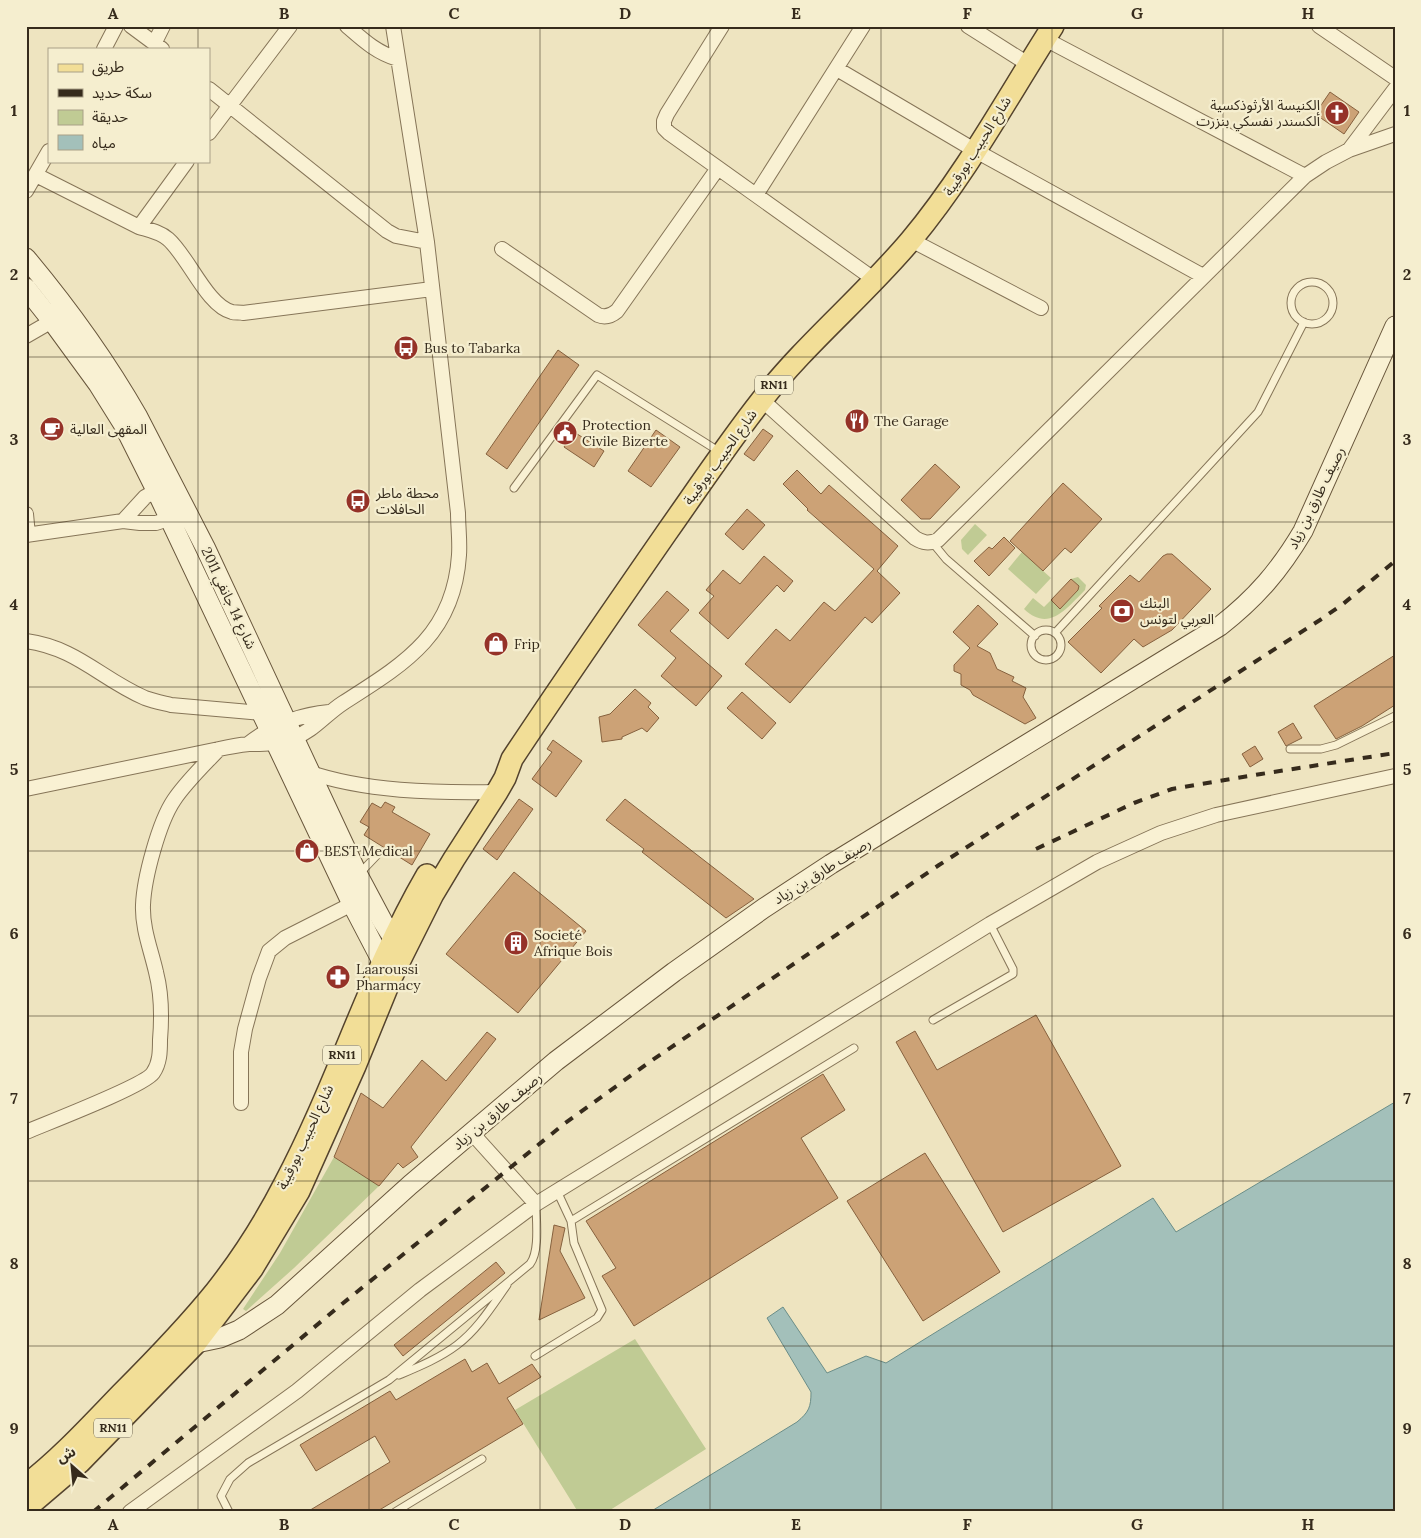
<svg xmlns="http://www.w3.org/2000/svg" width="1421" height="1538" font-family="Lora,'Noto Sans Arabic',serif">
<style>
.green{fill:#c0cb94}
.water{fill:#a3c0ba;stroke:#6a8d88}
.building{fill:#cca276;stroke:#86613e}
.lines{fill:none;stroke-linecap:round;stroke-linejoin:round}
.lane-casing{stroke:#867558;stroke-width:9}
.street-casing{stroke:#867558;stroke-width:16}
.secondary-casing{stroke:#68563b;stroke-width:21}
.primary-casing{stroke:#54432d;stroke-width:24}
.lane{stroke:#f9f1d3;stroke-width:7}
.street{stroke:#f9f1d3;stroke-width:14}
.secondary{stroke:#f9f1d3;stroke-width:19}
.primary{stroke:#f2de97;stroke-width:21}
.rail{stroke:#362b1c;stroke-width:4;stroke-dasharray:9 9;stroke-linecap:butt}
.grid{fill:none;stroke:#362b1c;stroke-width:1;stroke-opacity:0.55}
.labels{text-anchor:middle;stroke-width:4.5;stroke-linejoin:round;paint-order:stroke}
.shield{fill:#f5eecf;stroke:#6f6652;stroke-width:1}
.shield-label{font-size:12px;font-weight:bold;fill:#362b1c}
.poi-label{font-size:14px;fill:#362b1c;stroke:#f5eecf;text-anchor:start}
.street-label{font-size:14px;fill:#362b1c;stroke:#f5eecf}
.neatline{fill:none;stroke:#362b1c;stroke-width:2}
.grid-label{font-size:16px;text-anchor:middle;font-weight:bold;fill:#362b1c}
</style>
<rect width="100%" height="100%" fill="#eee4c0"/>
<path class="green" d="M975 524 987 535 968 555 962 549 961 540Z
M1022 552 1051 578 1036 594 1008 569Z
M1078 577 1086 585 1085 590C1067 608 1049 633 1024 609L1033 598 1044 607 1051 600 1060 609 1078 590 1079 586 1071 579Z
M334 1157 379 1186 294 1268 246 1311 243 1309 280 1253Z
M635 1339 706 1449 607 1512H578L515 1410Z"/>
<path class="water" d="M1395 1102V1512H650L797 1422C809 1412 811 1407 811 1392L767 1318 783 1307 827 1373 866 1356 886 1363 1153 1198 1176 1232Z"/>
<path class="building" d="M1330 92 1359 112 1344 134 1315 114Z
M558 350 579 365 507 469 486 454Z
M763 429 773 436 754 461 744 454Z
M656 430 680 447 651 487 628 471Z
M574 432 604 451 594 467 564 447Z
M935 464 960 487 930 519H921L901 500Z
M797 470 821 494 829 485 898 546 877 571 900 593 872 623 865 617 790 703 745 664 776 629 790 641 824 602 835 611 874 569 807 510 808 509 783 484Z
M1063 483 1102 519 1071 553 1065 548 1043 571 1010 541Z
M747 509 765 525 743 550 725 534Z
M1004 537 1015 548 989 576 974 561 989 547 992 549Z
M1167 554H1172L1211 589 1172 630 1143 647 1134 639 1101 673 1068 642 1102 608 1099 606 1130 575 1139 582 1163 556Z
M764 556 793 581 784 592 777 585 728 639 699 613 714 596 706 590 723 570 740 584Z
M1071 579 1079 586 1078 590 1060 609 1051 600Z
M667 591 689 610 670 631 722 676 696 706 661 676 676 658 638 625Z
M978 605 998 624 977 646 990 653 997 669 1014 677 1012 681 1026 688 1023 697 1036 718 1025 724 973 695 970 690 961 685V674L954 671V665L970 648 953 632Z
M1395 655V705L1362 726 1336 739 1314 706Z
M635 689 651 703 648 707 659 718 647 732 642 728 622 737V739L602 742 599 717 610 714Z
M742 692 776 723 762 739 727 708Z
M1293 723 1302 738 1286 746 1278 732Z
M553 740 582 761 556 797 532 779 552 752 547 749Z
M1255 746 1263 759 1250 767 1242 754Z
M519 799 533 809 497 860 483 849Z
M625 799 754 899 726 918 642 852 644 849 606 820Z
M385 802 395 807 392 812 430 834 412 865 364 835 369 827 360 822 372 803 381 808Z
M514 872 586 931 518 1013 446 954Z
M1036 1015 1121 1166 1003 1232 896 1042 915 1031 937 1070Z
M487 1032 496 1039 411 1147 418 1157 403 1168 398 1163 379 1186 334 1157 361 1093 383 1108 422 1060 446 1081Z
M823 1074 845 1110 801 1138 838 1198 634 1326 602 1276 616 1268 586 1221Z
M925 1153 1000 1272 923 1321 847 1201Z
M554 1225 565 1228 560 1251 585 1298 539 1320Z
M496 1262 505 1273 403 1356 394 1345Z
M465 1359 472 1372 487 1363 499 1384 532 1364 541 1377 507 1398 523 1424 376 1512H307L390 1462 375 1436 316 1471 300 1445 390 1391 396 1400Z"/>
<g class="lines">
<defs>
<path id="lane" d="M1291 303a21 21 0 1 1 42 0a21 21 0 1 1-42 0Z
M514 488 597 375 720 452
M932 542 946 559 1035 636
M1031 645a15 15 0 1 1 30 0a15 15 0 1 1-30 0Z
M1055 633 1258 412 1304 322
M1290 749H1321L1336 745 1395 716
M360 873 380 852
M933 1020 1013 974V969L990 924
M571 1221 854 1048
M535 1356 597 1318 602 1310 574 1243 571 1221 557 1191
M399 1375C418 1367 440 1358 457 1345 478 1329 492 1306 507 1285
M229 1512 221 1496 230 1479 248 1463 389 1380 530 1264C540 1251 536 1220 536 1204
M395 1512 482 1459"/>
<path id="street" d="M131 26 162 49
M347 26C363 40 377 53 398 59
M722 26 667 114 664 121V128L669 133 875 280
M968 26 1028 64
M1319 26 1395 78
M1045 39 1305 176
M155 42 163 26
M104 49 116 26
M837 69 976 151 1203 276
M209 89 387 231 396 236 427 242
M209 133 290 26
M1349 150 1395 89
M36 175 139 227 187 161
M26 191 49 151
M756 195 863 26
M139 227C149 230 160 232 168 239 188 256 207 306 232 312 235 313 240 312 243 313L432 289
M911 240 1041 308
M502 249 598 315C605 318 611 316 617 311L718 168
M26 336 52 321
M762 400 915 538C923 543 929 544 938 540L1305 176 1326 162 1349 150 1395 134
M26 514 28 535
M123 521 145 497 164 486
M26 535 123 521 140 523H156L178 516
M26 641C77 648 101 679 145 698 153 701 163 703 171 705L262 713
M248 744C272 725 298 715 329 712
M305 771C365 792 435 793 497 792
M26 789 219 749C228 747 239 745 249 744 265 744 278 744 294 738 313 731 326 714 343 703 404 664 454 635 459 555 460 541 458 526 458 513L427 242 393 26
M241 1103V1052L245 1029 259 978 269 951 285 938 352 904
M26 1132C47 1123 144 1086 153 1073 160 1063 160 1051 160 1040 162 1016 162 995 156 972 151 950 142 928 143 905 144 878 159 822 174 800 186 782 204 765 219 749
M471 1132 536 1204
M130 1512 297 1391 420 1290 536 1204 990 924 1097 862 1161 833 1216 815 1395 776"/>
<path id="secondary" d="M26 258C67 307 106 361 138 417L205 547 358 875 383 922 401 951
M26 288 52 321 98 384 123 424 156 490 352 904 388 973
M187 1345 220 1338 239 1330 277 1305 410 1185 556 1061 674 972 764 908 831 864 1220 626C1256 598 1280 570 1303 531L1395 326"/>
<path id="primary" d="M26 1485C61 1458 91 1425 121 1394 154 1361 187 1327 216 1291 242 1258 266 1220 285 1183 338 1083 370 973 427 875
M26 1508 80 1462 195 1344 252 1269 299 1191 355 1066 391 978 433 894 454 859 497 792 505 778 512 759C563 682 615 607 667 532 698 488 728 443 761 401 806 343 864 296 911 240 966 174 1007 98 1053 26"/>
</defs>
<use href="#lane" class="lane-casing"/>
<use href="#street" class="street-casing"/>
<use href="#secondary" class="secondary-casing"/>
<use href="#primary" class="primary-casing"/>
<use href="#lane" class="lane"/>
<use href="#street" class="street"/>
<use href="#secondary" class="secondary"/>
<use href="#primary" class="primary"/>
<path class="rail" d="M1036 849 1134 803 1172 789 1261 774 1395 753
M93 1512 342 1304 564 1124 651 1061 939 865 1320 620 1343 604 1395 561"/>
</g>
<path class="grid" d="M198 26V49M369 26V1512M540 26V1512M710 26V1512M881 26V1512M1052 26V1512M1223 26V1512M198 161V1512M26 192H1395M26 357H1395M26 522H1395M26 687H1395M26 851H1395M26 1016H1395M26 1181H1395M26 1346H1395"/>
<defs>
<symbol id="church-disc" viewBox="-11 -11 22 22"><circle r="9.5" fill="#953228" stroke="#f5eecf"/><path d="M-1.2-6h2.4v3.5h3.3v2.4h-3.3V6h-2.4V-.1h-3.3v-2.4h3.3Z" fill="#fff"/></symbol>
<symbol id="bus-disc" viewBox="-11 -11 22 22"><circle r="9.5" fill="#953228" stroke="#f5eecf"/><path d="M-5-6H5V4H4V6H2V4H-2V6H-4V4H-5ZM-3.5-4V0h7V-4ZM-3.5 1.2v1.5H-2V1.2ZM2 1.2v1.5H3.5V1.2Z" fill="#fff"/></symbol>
<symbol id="restaurant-disc" viewBox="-11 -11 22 22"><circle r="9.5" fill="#953228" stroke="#f5eecf"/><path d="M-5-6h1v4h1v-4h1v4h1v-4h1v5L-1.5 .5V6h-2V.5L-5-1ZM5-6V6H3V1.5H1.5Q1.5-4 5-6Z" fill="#fff"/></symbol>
<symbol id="cafe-disc" viewBox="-11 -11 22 22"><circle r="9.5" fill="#953228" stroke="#f5eecf"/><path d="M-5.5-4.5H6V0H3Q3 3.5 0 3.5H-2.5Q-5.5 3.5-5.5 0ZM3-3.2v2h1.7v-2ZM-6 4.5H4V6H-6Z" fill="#fff"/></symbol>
<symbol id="civic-disc" viewBox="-11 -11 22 22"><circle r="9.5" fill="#953228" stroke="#f5eecf"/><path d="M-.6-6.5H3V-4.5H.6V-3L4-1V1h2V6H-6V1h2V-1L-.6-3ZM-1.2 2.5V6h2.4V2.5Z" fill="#fff"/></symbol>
<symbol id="bank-disc" viewBox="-11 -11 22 22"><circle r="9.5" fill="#953228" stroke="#f5eecf"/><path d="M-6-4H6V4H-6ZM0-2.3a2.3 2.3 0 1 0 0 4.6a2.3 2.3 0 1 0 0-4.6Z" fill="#fff"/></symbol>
<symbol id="shop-disc" viewBox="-11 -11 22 22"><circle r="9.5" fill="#953228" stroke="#f5eecf"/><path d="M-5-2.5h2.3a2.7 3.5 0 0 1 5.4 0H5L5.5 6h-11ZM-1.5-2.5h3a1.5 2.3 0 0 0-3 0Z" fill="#fff"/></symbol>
<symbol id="building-disc" viewBox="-11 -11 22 22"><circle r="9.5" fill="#953228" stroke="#f5eecf"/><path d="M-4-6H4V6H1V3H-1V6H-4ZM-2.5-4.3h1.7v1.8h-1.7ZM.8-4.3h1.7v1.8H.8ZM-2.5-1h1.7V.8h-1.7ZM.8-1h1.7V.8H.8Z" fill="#fff"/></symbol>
<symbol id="pharmacy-disc" viewBox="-11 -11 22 22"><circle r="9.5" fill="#953228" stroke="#f5eecf"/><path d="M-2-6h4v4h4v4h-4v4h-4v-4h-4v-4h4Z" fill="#fff"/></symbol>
</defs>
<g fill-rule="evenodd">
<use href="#church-disc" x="1323" y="99" width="28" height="28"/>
<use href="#bus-disc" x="392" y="334" width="28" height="28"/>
<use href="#restaurant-disc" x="843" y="407" width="28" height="28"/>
<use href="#cafe-disc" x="38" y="415" width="28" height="28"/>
<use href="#civic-disc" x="551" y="419" width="28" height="28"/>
<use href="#bus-disc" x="344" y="487" width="28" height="28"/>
<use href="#bank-disc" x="1108" y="597" width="28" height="28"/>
<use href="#shop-disc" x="482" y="630" width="28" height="28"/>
<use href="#shop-disc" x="293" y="837" width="28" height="28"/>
<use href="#building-disc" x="502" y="929" width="28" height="28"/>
<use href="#pharmacy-disc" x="324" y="963" width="28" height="28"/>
</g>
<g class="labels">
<g class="shield">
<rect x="755" y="375.5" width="38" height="19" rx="4"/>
<rect x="323" y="1045.5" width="38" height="19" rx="4"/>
<rect x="94" y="1418.5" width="38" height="19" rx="4"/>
</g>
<g class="shield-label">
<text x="774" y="389">RN11</text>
<text x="342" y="1059">RN11</text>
<text x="113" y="1432">RN11</text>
</g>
<g class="poi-label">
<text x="1320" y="110" text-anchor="end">الكنيسة الأرثوذكسية<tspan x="1320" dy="16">ألكسندر نفسكي بنزرت</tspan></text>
<text x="424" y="353">Bus to Tabarka</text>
<text x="874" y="426">The Garage</text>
<text x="582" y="430">Protection<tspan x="582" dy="16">Civile Bizerte</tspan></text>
<text x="70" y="434">المقهى العالية</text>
<text x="376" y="498">محطة ماطر<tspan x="376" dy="16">الحافلات</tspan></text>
<text x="1140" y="608">البنك<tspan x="1140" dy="16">العربي لتونس</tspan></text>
<text x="514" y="649">Frip</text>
<text x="324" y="856">BEST Medical</text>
<text x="534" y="940">Societé<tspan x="534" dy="16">Afrique Bois</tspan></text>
<text x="356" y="974">Laaroussi<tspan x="356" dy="16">Pharmacy</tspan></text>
</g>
<g class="street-label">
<text transform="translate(977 146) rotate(-58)" y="5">شارع الحبيب بورقيبة</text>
<text transform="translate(720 457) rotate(-54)" y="5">شارع الحبيب بورقيبة</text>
<text transform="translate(1316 498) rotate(-64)" y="5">رصيف طارق بن زياد</text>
<text transform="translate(229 598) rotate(65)" y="5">شارع 14 جانفي 2011</text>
<text transform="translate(822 871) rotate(-32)" y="5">رصيف طارق بن زياد</text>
<text transform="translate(497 1111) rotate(-40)" y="5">رصيف طارق بن زياد</text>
<text transform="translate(305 1137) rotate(-65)" y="5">شارع الحبيب بورقيبة</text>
</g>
</g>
<rect width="1421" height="1538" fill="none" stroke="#f5eecf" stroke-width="55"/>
<rect x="48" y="48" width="162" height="115" fill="#f5eecf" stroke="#a9a087"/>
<rect x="58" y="64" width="25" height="8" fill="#f2de97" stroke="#a9a087"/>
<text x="92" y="72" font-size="15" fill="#362b1c">طريق</text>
<rect x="58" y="89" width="25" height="8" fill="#362b1c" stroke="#a9a087"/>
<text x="92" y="98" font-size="15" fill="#362b1c">سكة حديد</text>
<rect x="58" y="110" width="25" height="15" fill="#c0cb94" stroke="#a9a087"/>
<text x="92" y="122" font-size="15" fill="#362b1c">حديقة</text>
<rect x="58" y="135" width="25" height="15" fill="#a3c0ba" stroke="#a9a087"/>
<text x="92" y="148" font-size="15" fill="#362b1c">مياه</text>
<g transform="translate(72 1466) rotate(333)" stroke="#f5eecf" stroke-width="4" paint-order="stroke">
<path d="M0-4L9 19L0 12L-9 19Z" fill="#362b1c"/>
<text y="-8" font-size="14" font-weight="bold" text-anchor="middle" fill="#362b1c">ش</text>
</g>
<rect x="28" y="28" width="1366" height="1482" class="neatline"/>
<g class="grid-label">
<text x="113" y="19">A</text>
<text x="284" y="19">B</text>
<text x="454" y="19">C</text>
<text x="625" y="19">D</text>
<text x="796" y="19">E</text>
<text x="967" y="19">F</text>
<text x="1137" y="19">G</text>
<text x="1308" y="19">H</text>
<text x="14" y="116">1</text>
<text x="1407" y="116">1</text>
<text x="14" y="280">2</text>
<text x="1407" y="280">2</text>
<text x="14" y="445">3</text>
<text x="1407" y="445">3</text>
<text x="14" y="610">4</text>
<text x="1407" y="610">4</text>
<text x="14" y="775">5</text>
<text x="1407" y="775">5</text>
<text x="14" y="939">6</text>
<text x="1407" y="939">6</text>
<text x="14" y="1104">7</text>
<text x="1407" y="1104">7</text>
<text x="14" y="1269">8</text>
<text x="1407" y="1269">8</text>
<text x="14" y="1434">9</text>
<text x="1407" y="1434">9</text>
<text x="113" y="1530">A</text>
<text x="284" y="1530">B</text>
<text x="454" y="1530">C</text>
<text x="625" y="1530">D</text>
<text x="796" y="1530">E</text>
<text x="967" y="1530">F</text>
<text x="1137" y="1530">G</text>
<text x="1308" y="1530">H</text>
</g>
</svg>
